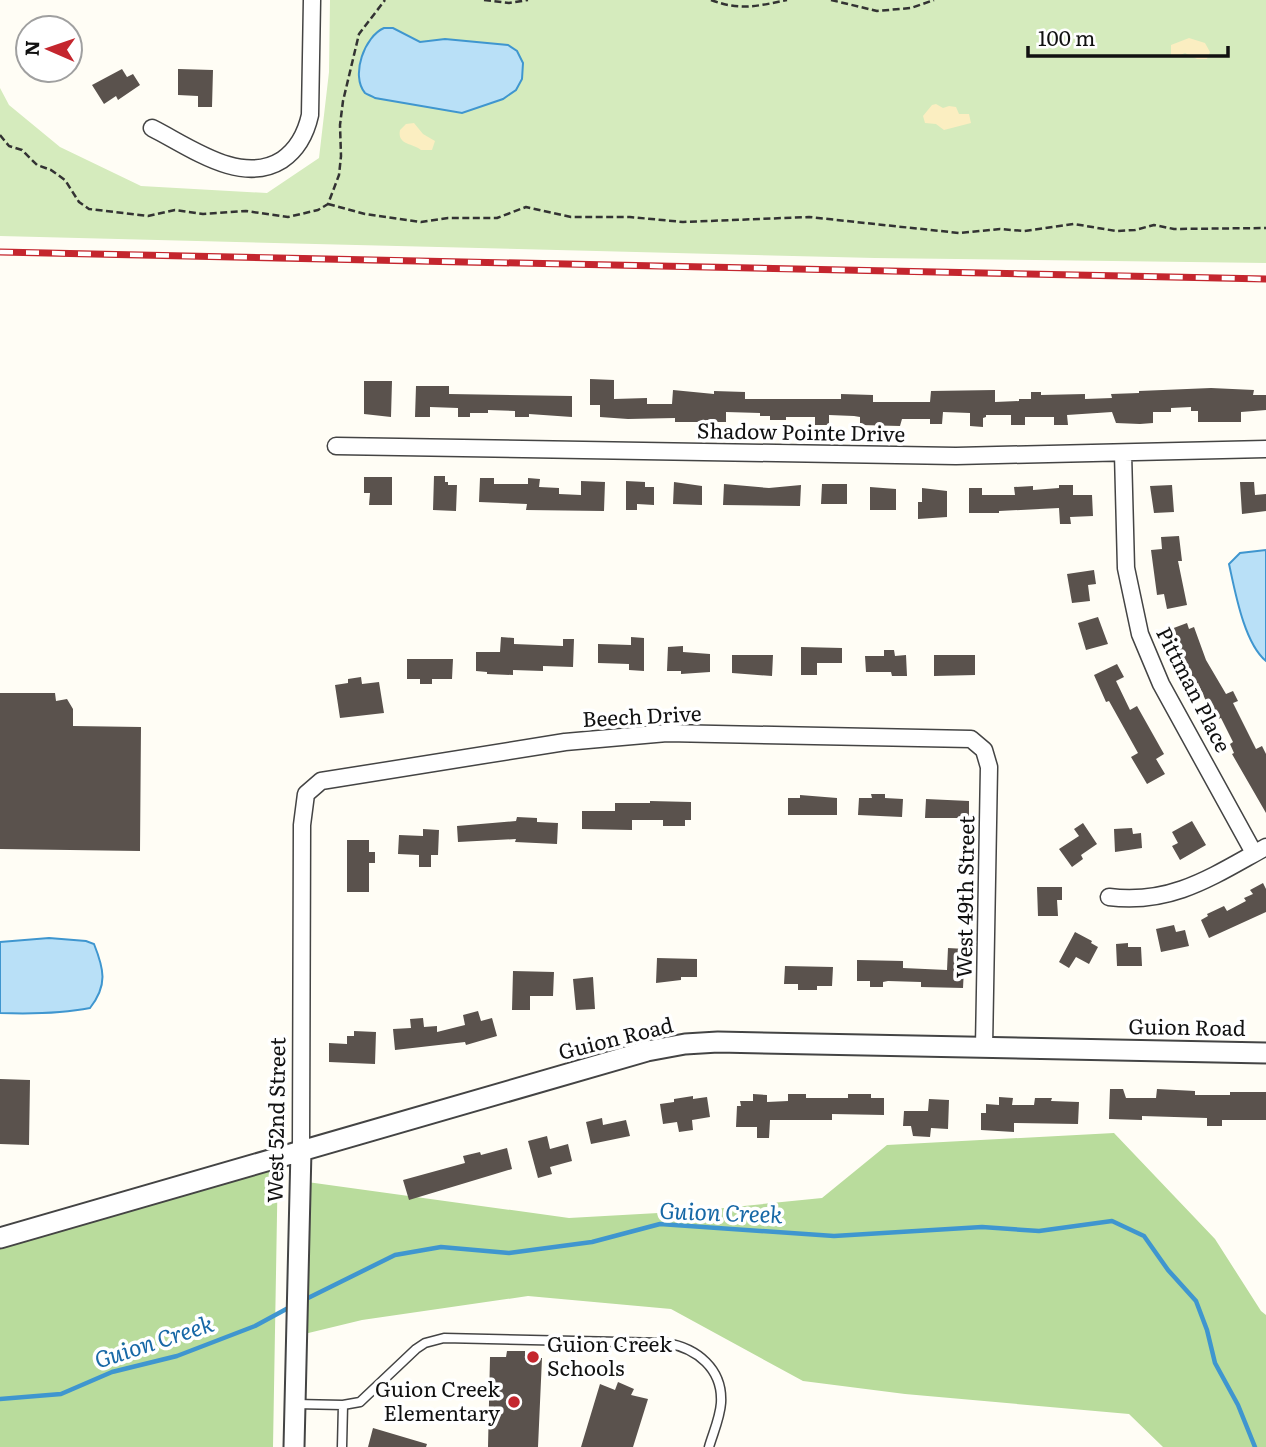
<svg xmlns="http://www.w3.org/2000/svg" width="1266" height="1447" font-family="Literata,serif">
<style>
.green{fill:#d5ebbd}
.forest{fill:#b9dc9c}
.sand{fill:#fbeec1}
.water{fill:#b9e0f7;stroke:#3f96cf;stroke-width:2}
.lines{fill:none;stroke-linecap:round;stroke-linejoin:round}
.stream{stroke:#3f96cf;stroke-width:4.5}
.building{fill:#5a524d}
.service-casing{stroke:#444;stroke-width:11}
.minor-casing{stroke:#444;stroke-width:19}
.tertiary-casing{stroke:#444;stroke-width:23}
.path{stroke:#333;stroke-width:2.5;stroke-dasharray:7 3.5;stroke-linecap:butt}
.service{stroke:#fff;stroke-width:8}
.minor{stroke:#fff;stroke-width:16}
.tertiary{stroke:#fff;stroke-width:19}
.rail-casing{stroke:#c4262e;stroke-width:7}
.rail{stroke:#fff;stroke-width:4.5;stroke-dasharray:13;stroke-linecap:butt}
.poi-dot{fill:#c4262e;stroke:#fff;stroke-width:2.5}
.labels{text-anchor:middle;stroke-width:7;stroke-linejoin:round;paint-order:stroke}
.street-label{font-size:21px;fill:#111;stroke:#fff}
.poi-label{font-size:21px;fill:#111;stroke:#fff;text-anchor:start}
.water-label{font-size:23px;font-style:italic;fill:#1768a6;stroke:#fff}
</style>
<rect width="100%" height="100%" fill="#fffdf5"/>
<path class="green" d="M330 0H1266V263L875 258 0 236V88L9 105 60 147 141 186 267 193 319 158 329 72Z"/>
<path class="forest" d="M1114 1133 1215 1239 1261 1311 1266 1315V1447H1163L1129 1414 905 1394 803 1381 671 1309 528 1296 362 1320 296 1336 300 1181 569 1218 694 1211 822 1198 887 1145Z
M278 1157 273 1447H0V1237Z"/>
<path class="sand" d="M1189 38 1205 43 1210 52 1207 59H1197L1185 53 1176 57 1171 55V45Z
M936 104 943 108 949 106 956 107 959 114H969L971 123 944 130 936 124 925 123 923 116 932 105Z
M414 123 423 134 435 141 432 150H421C412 143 397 145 400 130L406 124Z"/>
<path class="water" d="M384 28H393L420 42 445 39 508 45 517 51 523 63 522 79 516 90 503 99 462 113 375 98C372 96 368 95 365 93 350 75 365 36 384 28Z
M1266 550V661C1244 643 1235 591 1229 564L1240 553Z
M49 938 86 941 94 944C104 969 108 985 90 1008 60 1014 30 1014 0 1013V942Z"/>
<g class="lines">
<path class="stream" d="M304 1300 395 1255 441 1247 509 1253 592 1242 660 1224 834 1236 982 1227 1039 1231 1112 1221 1144 1236 1168 1270 1196 1301 1207 1330 1215 1363 1238 1405 1255 1447
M0 1399 61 1394 112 1372 177 1356 255 1326 290 1307"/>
</g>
<path class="building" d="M122 69 127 77 133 74 140 85 118 100 116 96 104 104 92 85Z
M178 69 213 70 212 107H198V96L178 95Z
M590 379 614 380V399L647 398V404H672L673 390 714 394V391L745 392V399H841V394L873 395V402H930L931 391 995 390V402L1019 401V399H1031V392H1041V395L1085 394V399L1112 398 1111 394 1139 393V391L1211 388 1254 390 1253 395H1266V410L1241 412V422H1198V411H1191V407L1171 408V412H1153V423L1140 424 1116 423 1112 412 1067 415 1068 425H1054V417H1025V425H1011V415H986V417L983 418V427L970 426V413L943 412 942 424H930V419H902L900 426 860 425V417L854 416 829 415V425H815V417H786V420H770V416H760V413L726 412V422H675V418L628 419 600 417V405H590Z
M364 381H392L391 417 364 414Z
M416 386H449V394L572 396V417L529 414V417H515V411L488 410V413H470V417H458V408L430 407V417H415Z
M434 476H445V482H448V485H457L456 511 433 510Z
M364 477H392V505H369L370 493H364Z
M480 478H494V484H528V478L540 479 539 487 559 488V494L581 495V481L605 482 604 511 526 510 527 504 479 502Z
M626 481 645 482V487H654V505L637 504V510H626Z
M674 482 702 486V505L673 504Z
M1240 482H1254L1255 495 1266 494V511L1242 514Z
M724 484 769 488 801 485 800 506 723 505Z
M822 484H847V504H821Z
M1059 485H1073V495H1092L1093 516 1070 517 1071 524H1060L1059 508 999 511V513H969V488H982V495H1015L1014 487 1033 486V490L1059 488Z
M1172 485 1174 512 1154 513 1150 486Z
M870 487 896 489V510H870Z
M922 488 947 491V517L918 519V502H922Z
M1179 536 1182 561H1178L1187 605 1167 609 1164 594 1157 595 1151 550 1162 549 1161 537Z
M1094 570 1096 584 1088 585 1090 601 1072 603 1067 574Z
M1098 617 1108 644 1086 650 1078 623Z
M1187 623 1189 629 1194 627 1206 660 1226 694 1233 691 1238 701 1233 703 1256 749 1262 746 1266 754V813L1232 754 1234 753 1230 744 1233 742 1221 718 1218 719 1216 715 1213 717 1198 683 1195 684 1178 653 1171 629Z
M501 637 514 638V644L563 646V639H574L573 667 543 666V671L513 670V675L487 674V672L476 671V652H500Z
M631 637 644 638V671L629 670V664L598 663V644L631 645Z
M683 646V652L710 654V672L681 674V671H667L668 647Z
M801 647 842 648V663H817V675H801Z
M884 650H894L895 656 906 655 907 676H892L891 672H866L865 656H884Z
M732 655H773L772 676 732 673Z
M934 655H975V675L934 676Z
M407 659H453L452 679H432V684H420V679H407Z
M1117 664 1124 677 1116 681 1130 710 1137 706 1164 754 1156 759 1165 774 1147 784 1131 757 1138 753 1109 701 1106 702 1094 675Z
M361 677 362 684 379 682 384 713 340 718 335 685 348 683V679Z
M0 693H55L56 701 67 699 73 709V726L141 727 140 851 0 849Z
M871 794H885V798L903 799 902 817 858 815 859 798H872Z
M800 795 837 798V815H788V798H800Z
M926 799 969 801V818H925Z
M650 801 691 802V820H685V826H663V820H632V830L582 829V811H615V803H650Z
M517 817 537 818V822L558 823 557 844 515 842 516 839 458 842 457 826 516 821Z
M1192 821 1206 845 1180 860 1172 846 1178 843 1172 832Z
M1083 823 1097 844 1081 855 1083 859 1072 867 1059 849 1079 836 1074 829Z
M1132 828 1133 834 1141 833 1142 848 1115 852 1114 829Z
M423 829 439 830 438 855H431V867H419V855L398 854 399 835 423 836Z
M347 840H369V852H375V863H369V892H347Z
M1263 883 1266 889V912L1209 938 1201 920 1208 916 1207 914 1224 906 1227 911 1246 901 1244 898 1253 894 1250 890Z
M1037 887H1062V900H1057L1058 916H1038Z
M1174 925 1176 932 1185 930 1189 946 1161 952 1156 929Z
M1075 932 1092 941 1091 943 1098 947 1089 964 1076 957 1069 968 1059 962Z
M1128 943V947H1141L1142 966H1117L1116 944Z
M948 948 965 949 963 988 921 987V982L888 981 883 982V987H870V981H857V960L903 961V968L947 970Z
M657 958 697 959V977H681V980L656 983Z
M785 966 833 967 832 986H817V990H798V984H784Z
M513 971 554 972 553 996H530V1010H512Z
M593 977 595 1009 576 1010 573 979Z
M478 1011 481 1021 492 1018 497 1036 466 1045 465 1042 395 1050 393 1029 411 1028 410 1019 423 1018 424 1027 437 1026V1032L465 1025 463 1015Z
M354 1031 376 1032 375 1064 329 1062V1043L347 1044V1036H354Z
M0 1079 30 1080 29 1145 0 1144Z
M1110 1089H1123L1126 1098H1156L1157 1089 1195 1091V1095H1230V1092H1266V1120H1222V1126H1207V1118L1142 1116V1120L1109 1119Z
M753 1094 767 1095V1102L788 1101V1094H806V1098H848V1094H871V1098H884V1115L832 1114V1120H770L769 1138H757V1127H736L737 1106H741L740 1101H753Z
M693 1096V1099L707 1097 710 1117 692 1120 693 1130 679 1132 677 1122 663 1124 660 1104 674 1102V1099Z
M999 1097 1013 1098 1012 1105H1034L1035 1098H1052L1051 1101 1079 1102 1078 1124 1014 1123V1132L981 1130V1113H986V1104L999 1105Z
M929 1099 949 1100 948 1129 931 1128 930 1137 913 1136 911 1126H903L904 1111H928Z
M602 1118 603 1125 626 1120 630 1136 591 1144 586 1122Z
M547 1136 550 1149 568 1144 572 1161 550 1167 552 1174 538 1178 528 1141Z
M507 1148 512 1169 409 1200 403 1180 465 1163 463 1156 480 1152 481 1155Z
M507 1351H525V1358H542L538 1447H488L490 1357H506Z
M618 1382 634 1389 631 1395 648 1399 633 1447H581L600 1384 615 1390Z
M373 1428 427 1444 426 1447H368Z"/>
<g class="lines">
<defs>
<path id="service" d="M295 1404 343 1405 360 1402 416 1349 425 1343 444 1338 666 1343C697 1348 723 1369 721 1403 720 1418 713 1433 709 1447
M342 1447 343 1405"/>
<path id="minor" d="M152 128C190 147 241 186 282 160 298 149 306 133 310 115L312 0
M336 446 956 456 1266 449
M1123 453 1126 568 1140 634 1161 684 1254 853
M1109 897C1172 905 1213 876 1266 847
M301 1150 302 825 306 794 321 781 565 742 667 733 971 739 984 750 989 767 984 1047"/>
<path id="tertiary" d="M0 1238 647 1051 685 1044 718 1042 1266 1053
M294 1447 301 1150"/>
</defs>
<use href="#service" class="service-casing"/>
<use href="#minor" class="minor-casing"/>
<use href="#tertiary" class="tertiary-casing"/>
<path class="path" d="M484 0 509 3 528 0
M711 0C740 11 758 6 787 0
M831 0 877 11 911 8 934 0
M0 135 9 146 22 150 37 165 51 170 65 180 79 202 89 209 148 216 175 210 203 214 246 211 288 217 318 210 328 204 339 175 341 156 340 125 343 101 359 34 385 0
M328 204 365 214 421 222 448 218H497L526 207 571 217H630L683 222 809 217 959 233 1000 229 1024 231 1074 224 1116 231 1135 230 1154 225 1174 229 1266 228"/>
<use href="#service" class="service"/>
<use href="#minor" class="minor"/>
<use href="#tertiary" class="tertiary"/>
<defs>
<path id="rail" d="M0 252 1266 279"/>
</defs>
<use href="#rail" class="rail-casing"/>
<use href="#rail" class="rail"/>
</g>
<g class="poi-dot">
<circle cx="533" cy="1357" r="7"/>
<circle cx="514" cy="1402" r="7"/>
</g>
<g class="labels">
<g class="street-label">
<text transform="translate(801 433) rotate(1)" y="7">Shadow Pointe Drive</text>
<text transform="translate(1193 690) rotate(63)" y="7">Pittman Place</text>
<text transform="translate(642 717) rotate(-3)" y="7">Beech Drive</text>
<text transform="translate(966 897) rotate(-89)" y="7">West 49th Street</text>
<text transform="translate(1187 1028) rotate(1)" y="7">Guion Road</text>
<text transform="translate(616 1039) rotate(-14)" y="7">Guion Road</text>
<text transform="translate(277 1120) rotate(-89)" y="7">West 52nd Street</text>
</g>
<g class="poi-label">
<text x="547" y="1352">Guion Creek<tspan x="547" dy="24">Schools</tspan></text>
<text x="500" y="1397" text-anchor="end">Guion Creek<tspan x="500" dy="24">Elementary</tspan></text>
</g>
<g class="water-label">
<text transform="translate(721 1213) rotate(2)" y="8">Guion Creek</text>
<text transform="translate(154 1342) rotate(-18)" y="8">Guion Creek</text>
</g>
</g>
<g transform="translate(49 49) rotate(272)"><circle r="33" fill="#ffffff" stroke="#a0a0a0" stroke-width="2"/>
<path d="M0-5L12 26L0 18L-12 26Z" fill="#c4262e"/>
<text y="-10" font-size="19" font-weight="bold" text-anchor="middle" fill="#111111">N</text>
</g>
<path d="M1028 46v10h200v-10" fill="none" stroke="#111111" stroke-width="3.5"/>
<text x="1038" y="46" font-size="21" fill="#111111" stroke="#ffffff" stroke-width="5" paint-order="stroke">100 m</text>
</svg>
